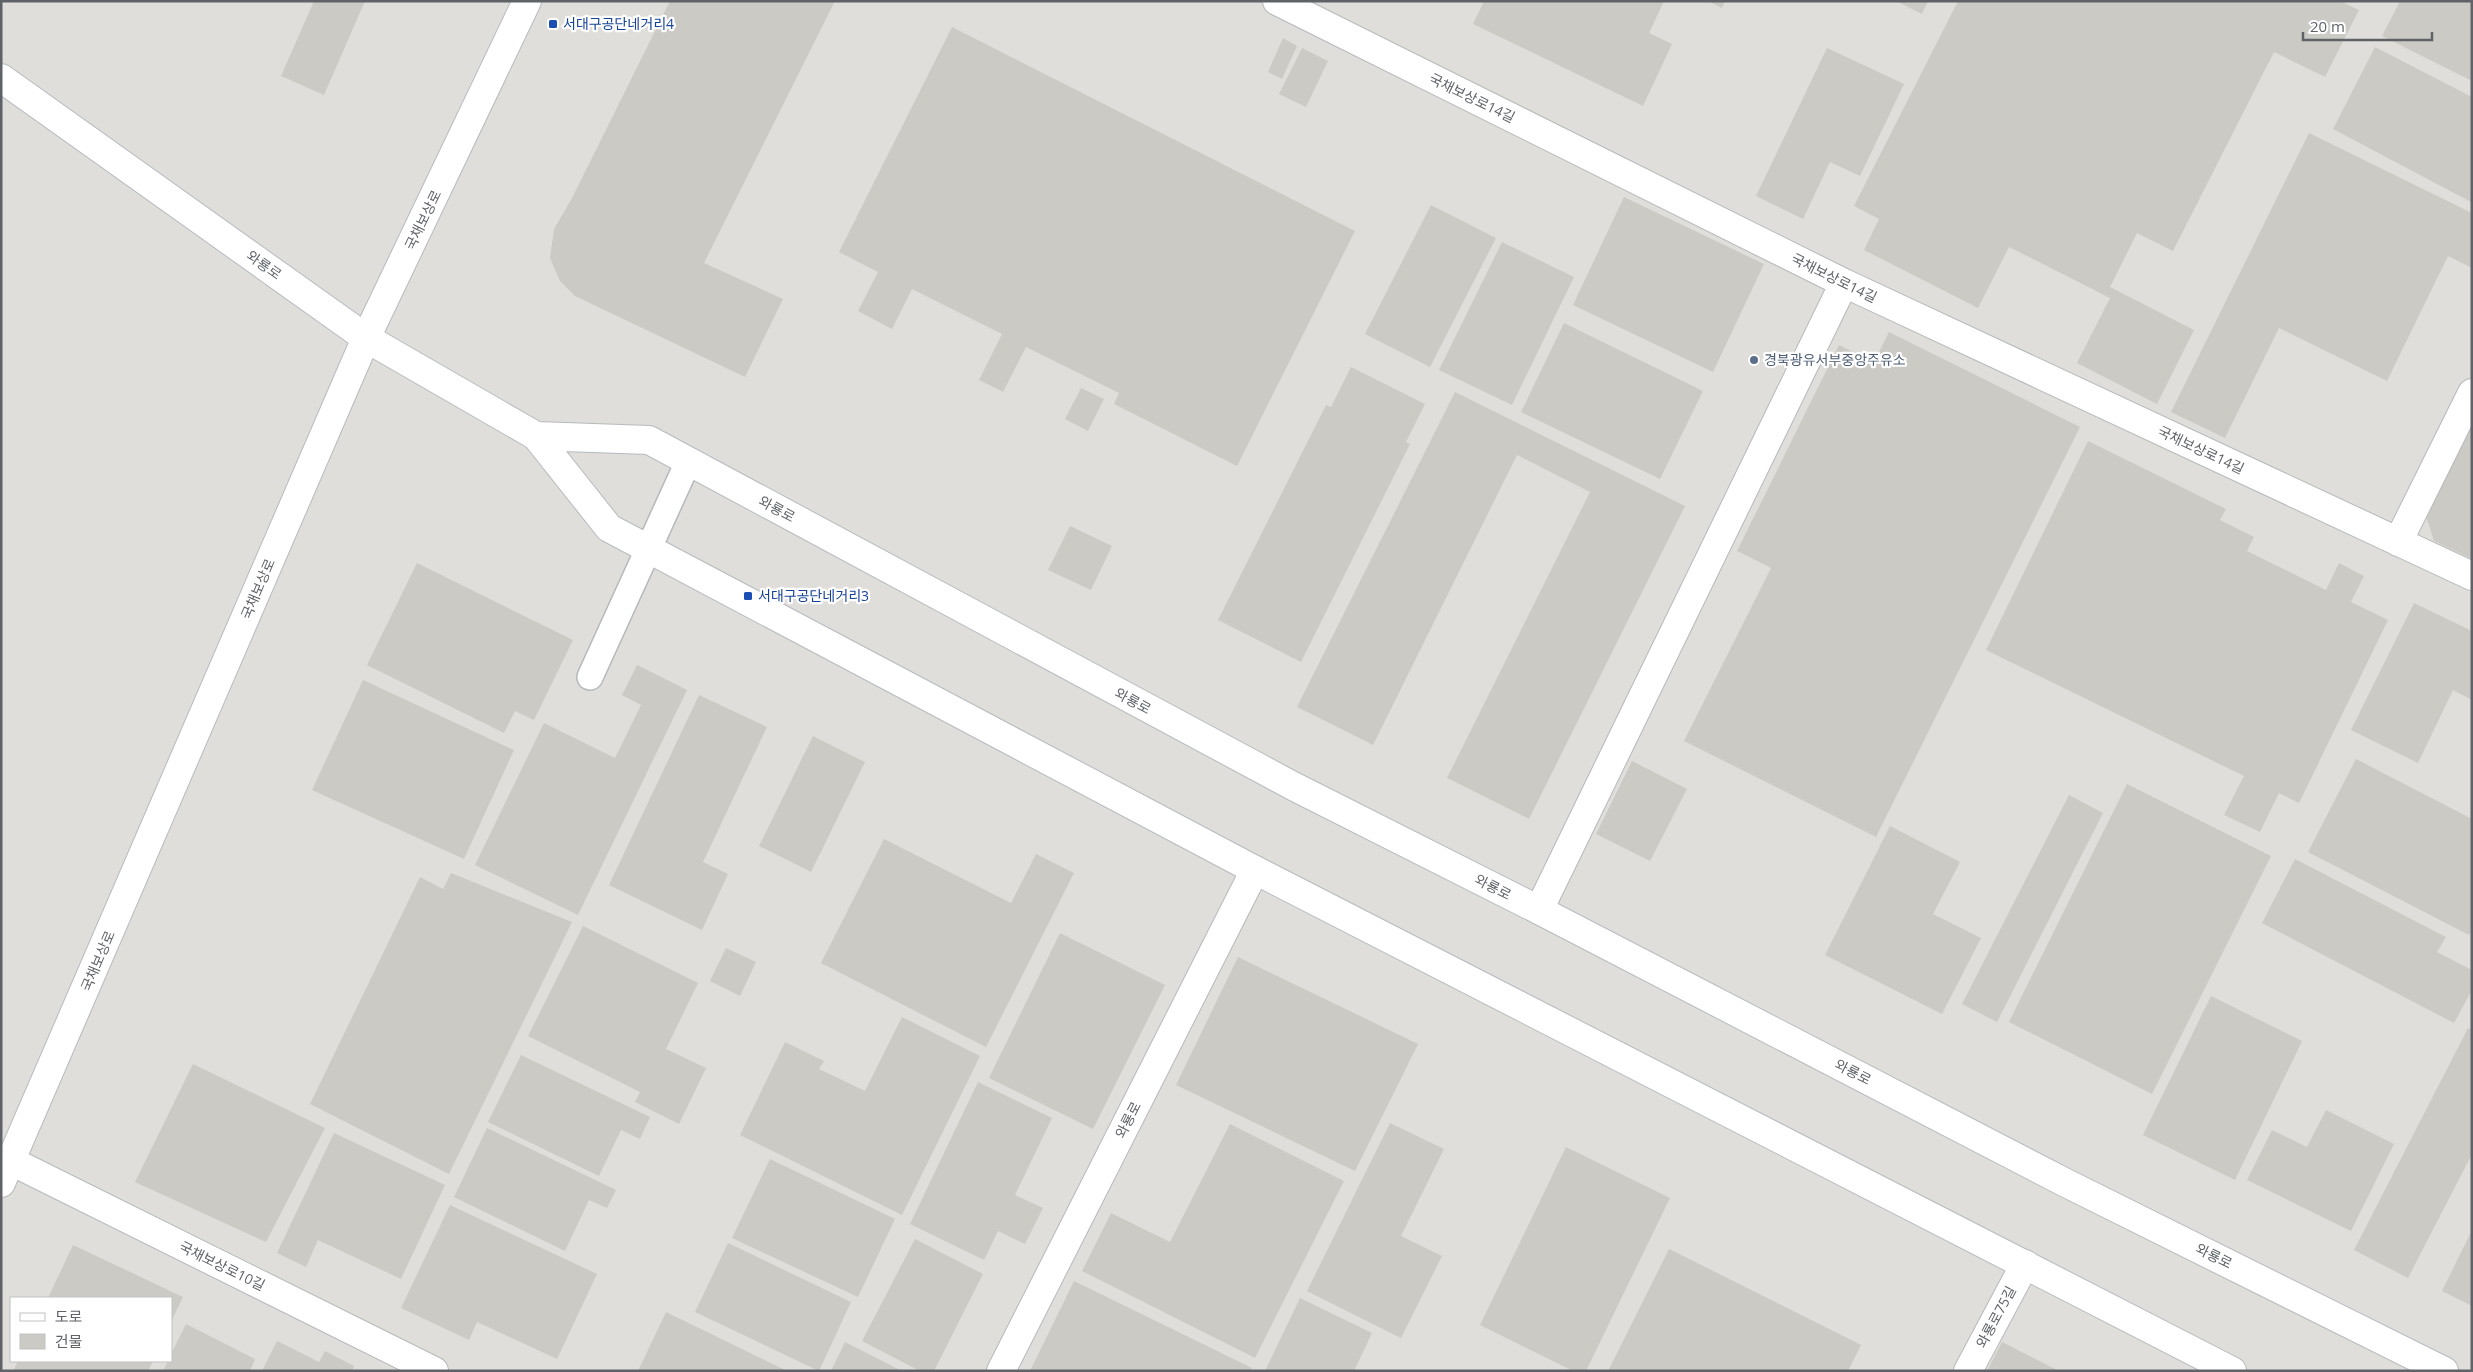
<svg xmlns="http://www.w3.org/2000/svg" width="2473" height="1372" font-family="'Open Sans','Noto Sans KR',sans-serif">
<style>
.industrial{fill:#e0deda;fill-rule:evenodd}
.building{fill:#cccac5}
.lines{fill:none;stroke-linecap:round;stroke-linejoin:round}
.lane-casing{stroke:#b5b8bc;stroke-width:28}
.street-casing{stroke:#b5b8bc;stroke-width:30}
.secondary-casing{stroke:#b6babf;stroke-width:30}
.lane{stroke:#fff;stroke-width:25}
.street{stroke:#fff;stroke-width:28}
.secondary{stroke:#fff;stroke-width:28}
.transit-dot{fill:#1a4fb4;stroke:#fff;stroke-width:2}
.service-dot{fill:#5c6f8a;stroke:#fff;stroke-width:2}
.labels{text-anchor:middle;stroke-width:4.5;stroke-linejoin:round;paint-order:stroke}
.transit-label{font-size:14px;fill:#164399;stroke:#fff;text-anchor:start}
.street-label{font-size:14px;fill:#5f6368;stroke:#fff}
.service-label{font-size:14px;fill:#4e5e75;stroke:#fff;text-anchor:start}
</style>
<rect width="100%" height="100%" fill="#f1efe8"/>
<path class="industrial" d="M1 1H2472V1371H1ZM11 1298H171V1361H11Z"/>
<path class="building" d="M314 1H365L324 95 281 76Z
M670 1H835L704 263 783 299 745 377 575 296 560 281 550 258 554 229 572 198Z
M1484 1H1664L1649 33 1672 44 1643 106 1473 24Z
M1708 1H1725L1722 8Z
M1896 1H1928L1922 14Z
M1958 1H2340L2359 10 2325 77 2274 52 2173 251 2137 233 2110 287 2194 330 2157 404 2077 363 2110 298 2009 247 1978 308 1864 250 1879 219 1854 206Z
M2400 1H2472V81L2382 36Z
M952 27 1355 231 1237 466 1114 404 1119 393 1026 347 1003 392 979 380 1002 334 912 289 892 329 858 311 878 272 839 252Z
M1283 38 1297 46 1282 79 1268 72Z
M2375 47 2472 97 2471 202 2333 129Z
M1302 48 1328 61 1306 107 1279 94Z
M1827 48 1904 84 1860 176 1830 162 1803 219 1756 196Z
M2309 133 2472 213V268L2448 256 2387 381 2279 328 2225 438 2171 412Z
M1624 197 1764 264 1713 372 1573 305Z
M1431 205 1496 238 1430 367 1365 334Z
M1502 242 1574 277 1512 405 1439 370Z
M1564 323 1703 391 1660 479 1521 412Z
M1889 332 2080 427 1876 837 1684 741 1771 568 1737 551 1839 345 1874 362Z
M1351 367 1425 404 1406 442 1410 444 1301 662 1218 620 1326 405 1331 407Z
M1081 388 1104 399 1088 431 1065 419Z
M1455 392 1685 506 1529 819 1447 778 1590 492 1517 455 1373 745 1297 707Z
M2472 424V559L2434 541 2425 513Z
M2088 441 2226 509 2220 520 2254 537 2247 551 2326 590 2339 563 2364 576 2351 602 2388 620 2299 803 2279 793 2260 832 2224 815 2244 776 1986 650Z
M1070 526 1112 546 1091 590 1048 570Z
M417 563 573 640 534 720 515 711 504 733 367 665Z
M2414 603 2472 631V700L2453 690 2418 763 2351 730Z
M637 665 687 690 578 915 475 865 544 723 615 758 641 705 622 695Z
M363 680 514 750 464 859 312 790Z
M699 695 767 727 703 862 728 874 702 930 609 885Z
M813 736 865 762 811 872 759 846Z
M2356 759 2472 819V930L2469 935 2308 852Z
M1632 761 1687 789 1650 861 1596 834Z
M2127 784 2271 856 2152 1094 2009 1022Z
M2069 795 2103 813 1997 1022 1962 1004Z
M1890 826 1960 862 1933 914 1981 938 1942 1014 1825 955Z
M884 839 1011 903 1036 854 1074 873 986 1047 821 963Z
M2295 859 2446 937 2437 952 2472 970V990L2454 1023 2262 923Z
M451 873 572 922 449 1174 310 1104 420 877 443 889Z
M583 926 698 983 666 1049 706 1068 679 1124 635 1102 640 1092 528 1036Z
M1060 933 1165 985 1093 1129 989 1078Z
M726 948 756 962 740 996 710 981Z
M1238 957 1418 1044 1355 1171 1176 1085Z
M2211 996 2302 1041 2235 1180 2143 1135Z
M902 1017 980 1056 902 1215 740 1135 785 1042 824 1061 819 1069 865 1091Z
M2468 1028 2472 1030V1154L2408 1278 2354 1250Z
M521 1055 650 1117 640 1139 621 1130 599 1176 488 1122Z
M193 1064 325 1128 266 1242 135 1182Z
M978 1082 1052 1118 1015 1195 1043 1208 1025 1244 998 1231 984 1260 910 1224Z
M2326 1110 2394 1144 2351 1231 2247 1180 2272 1130 2307 1147Z
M1390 1123 1444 1149 1401 1236 1442 1256 1401 1338 1307 1291Z
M1230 1124 1344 1181 1255 1358 1082 1271 1111 1213 1170 1242Z
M487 1128 616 1190 607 1208 589 1200 565 1251 454 1197Z
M334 1133 445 1185 401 1279 318 1240 306 1267 277 1253Z
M1566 1147 1670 1198 1586 1371H1573L1480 1325Z
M770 1159 895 1219 858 1297 732 1238Z
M450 1205 597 1274 557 1359 477 1322 469 1340 401 1308Z
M2472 1230V1306L2442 1291Z
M915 1239 983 1274 934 1371H920L862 1341Z
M728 1243 851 1302 819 1371 695 1312Z
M73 1245 183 1297 171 1322V1298H48Z
M1669 1249 1861 1345 1848 1371H1608Z
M1074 1281 1252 1368 1250 1371H1030Z
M1300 1298 1372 1333 1354 1371H1265Z
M666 1312 787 1371H638Z
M186 1324 255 1359 250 1371H163L168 1361H171V1354Z
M277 1341 319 1362 325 1351 354 1366 352 1371H262Z
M845 1342 902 1371H831Z
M2002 1342 2059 1371H1987Z
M18 1361H153L148 1371H13Z"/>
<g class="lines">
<defs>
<path id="lane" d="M590 677 688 462"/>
<path id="street" d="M1277 1 1844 283 2472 576
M2398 542 2472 393
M1539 910 1844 283
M11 1161 434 1371
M1001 1371 1255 870
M1968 1371 2025 1264"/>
<path id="secondary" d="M1 78 366 338 536 436 609 528 1255 870 2232 1371
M536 436 649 440 1293 786 1539 910 2064 1182 2444 1371
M1 1183 366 338 527 1"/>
</defs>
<use href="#lane" class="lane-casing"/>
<use href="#street" class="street-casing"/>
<use href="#secondary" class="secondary-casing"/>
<use href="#lane" class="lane"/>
<use href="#street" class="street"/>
<use href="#secondary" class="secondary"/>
</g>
<g class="transit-dot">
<rect x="548" y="19" width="10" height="10" rx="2.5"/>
<rect x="743" y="591" width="10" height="10" rx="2.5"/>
</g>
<circle class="service-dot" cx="1754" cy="360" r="5"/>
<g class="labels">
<g class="transit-label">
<text x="563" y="29">서대구공단네거리4</text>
<text x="758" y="601">서대구공단네거리3</text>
</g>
<g class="street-label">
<text transform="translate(1472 98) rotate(26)" y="5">국채보상로14길</text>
<text transform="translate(423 220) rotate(-64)" y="5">국채보상로</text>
<text transform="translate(264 265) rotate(35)" y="5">와룡로</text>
<text transform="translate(1834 278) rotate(26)" y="5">국채보상로14길</text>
<text transform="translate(2201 450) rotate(25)" y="5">국채보상로14길</text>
<text transform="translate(777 509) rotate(28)" y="5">와룡로</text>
<text transform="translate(258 589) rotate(-67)" y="5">국채보상로</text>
<text transform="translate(1133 701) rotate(28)" y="5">와룡로</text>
<text transform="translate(1493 887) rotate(27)" y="5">와룡로</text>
<text transform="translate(98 961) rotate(-67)" y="5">국채보상로</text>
<text transform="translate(1853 1072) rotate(27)" y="5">와룡로</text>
<text transform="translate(1128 1120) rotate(-63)" y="5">와룡로</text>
<text transform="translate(2214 1256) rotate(26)" y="5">와룡로</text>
<text transform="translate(222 1266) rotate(26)" y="5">국채보상로10길</text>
<text transform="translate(1996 1317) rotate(-62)" y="5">와룡로75길</text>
</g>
<g class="service-label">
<text x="1764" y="365">경북광유서부중앙주유소</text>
</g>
</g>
<rect width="2473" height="1372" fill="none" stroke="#5f6368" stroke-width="5"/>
<rect x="10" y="1297" width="162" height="65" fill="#ffffff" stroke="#bfc1c3"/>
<rect x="20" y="1313" width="25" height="8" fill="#ffffff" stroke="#bfc1c3"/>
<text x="55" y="1322" font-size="15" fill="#5f6368">도로</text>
<rect x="20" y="1334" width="25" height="15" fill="#cccac5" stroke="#bfc1c3"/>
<text x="55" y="1347" font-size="15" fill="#5f6368">건물</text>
<path d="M2303 32v8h129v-8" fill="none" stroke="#5f6368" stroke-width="2.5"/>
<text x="2310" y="32" font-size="15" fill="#5f6368" stroke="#ffffff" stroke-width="4" paint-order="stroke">20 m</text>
</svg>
